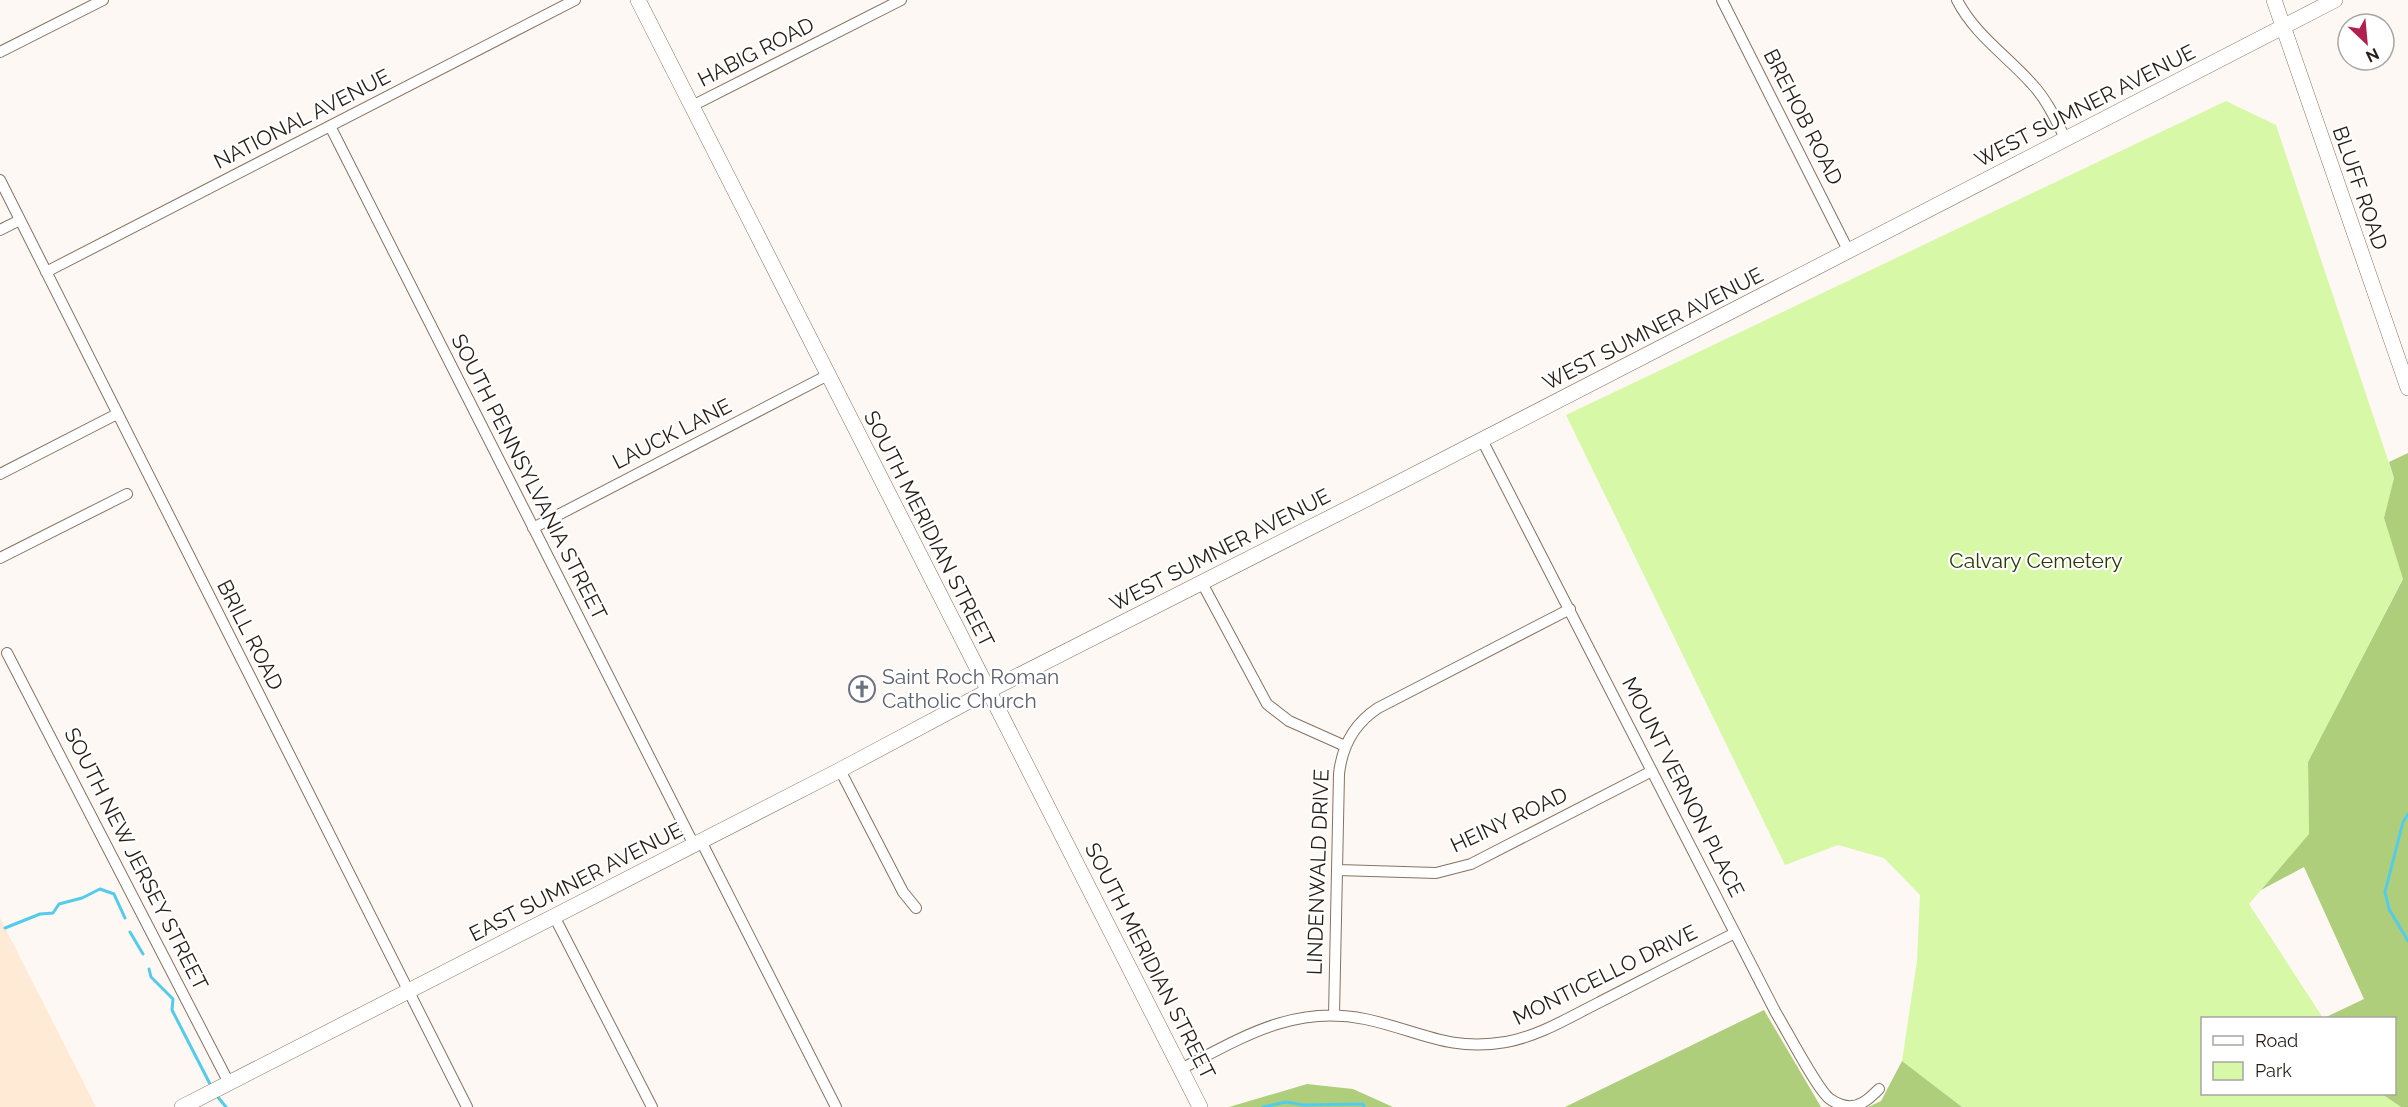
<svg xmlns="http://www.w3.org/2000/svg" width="2408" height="1107" font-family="Raleway,sans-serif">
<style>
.built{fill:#ffead5}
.green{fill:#d7f8a6}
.forest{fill:#aece7c}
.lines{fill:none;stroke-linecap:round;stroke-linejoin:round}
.stream{stroke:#54cbea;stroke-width:3}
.street-casing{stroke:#857361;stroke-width:12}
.secondary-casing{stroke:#857361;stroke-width:16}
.street{stroke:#fff;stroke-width:10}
.secondary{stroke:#fff;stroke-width:15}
.labels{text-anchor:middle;stroke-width:4.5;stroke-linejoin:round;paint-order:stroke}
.street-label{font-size:21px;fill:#251d16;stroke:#fff}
.park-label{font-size:21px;fill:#293b00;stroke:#fff}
.worship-label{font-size:21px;fill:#5b616d;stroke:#fff;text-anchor:start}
</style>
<rect width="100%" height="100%" fill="#fdf8f4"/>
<path class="built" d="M0 918 96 1107H0Z"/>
<path class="green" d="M2226 101 2276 125 2394 478 2384 518 2403 578 2308 762 2309 834 2249 904 2323 1018H2202V1094H2382L2401 1107H1962L1902 1061 1917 961 1920 895 1884 858 1838 845 1785 865 1566 415Z"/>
<path class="forest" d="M2408 453V1107H2401L2382 1094H2394V1018H2324L2364 999 2304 867 2261 890 2309 834 2308 762 2403 579 2384 518 2394 478 2389 462Z
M1764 1010 1821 1107H1565Z
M1902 1061 1962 1107H1868L1881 1101Z
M1307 1084 1353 1089 1393 1107H1229Z"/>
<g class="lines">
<path class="stream" d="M2408 814 2403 822 2385 892 2389 909 2408 941
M5 928 40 914 53 913 59 904 82 898 100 889 114 894 125 918
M130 932 143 954
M149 969 151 977 173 999 172 1010 210 1084
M217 1096 226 1107
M1263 1107 1286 1102 1303 1105 1363 1104 1364 1107"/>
<defs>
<path id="street" d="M1722 0 1849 252
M1957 0C1975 35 2006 55 2032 84 2047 100 2056 120 2066 140
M0 52 103 0
M692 106 901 0
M330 126 694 845
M0 180 467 1107
M0 230 20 220
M46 272 575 0
M1482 440 1776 1013C1786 1029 1818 1091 1830 1099 1835 1103 1846 1107 1852 1106 1863 1105 1872 1096 1879 1089
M0 474 117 414
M533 528 828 375
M0 558 127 494
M1202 583 1267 704 1289 721 1345 746
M7 653 229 1083
M840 770 903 892 916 908
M701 841 836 1107
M1338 870 1436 873 1471 864 1652 771
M554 916 652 1107
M1334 1015 1339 774C1342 746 1355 723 1378 708L1570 609
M1181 1069C1241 1038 1294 1004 1365 1019 1418 1030 1447 1052 1506 1042 1539 1036 1568 1018 1598 1003 1643 980 1689 956 1735 933"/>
<path id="secondary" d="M638 0 1200 1107
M2274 0 2408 388
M182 1107 840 770 988 691 1402 481 2335 0"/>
</defs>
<use href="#street" class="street-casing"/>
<use href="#secondary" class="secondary-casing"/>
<use href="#street" class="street"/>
<use href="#secondary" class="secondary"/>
</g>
<defs>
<symbol id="church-ring" viewBox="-11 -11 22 22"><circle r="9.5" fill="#fff" stroke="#6b7280" stroke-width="1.5"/><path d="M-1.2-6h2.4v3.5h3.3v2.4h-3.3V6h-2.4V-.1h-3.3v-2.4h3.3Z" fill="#6b7280"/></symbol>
</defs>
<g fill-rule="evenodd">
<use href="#church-ring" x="847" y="674" width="30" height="30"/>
</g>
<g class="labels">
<g class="street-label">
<text transform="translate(756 52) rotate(-27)" y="7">HABIG ROAD</text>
<text transform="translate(2085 106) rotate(-27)" y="7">WEST SUMNER AVENUE</text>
<text transform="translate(1803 117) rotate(63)" y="7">BREHOB ROAD</text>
<text transform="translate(302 119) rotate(-27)" y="7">NATIONAL AVENUE</text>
<text transform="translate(2360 188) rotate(71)" y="7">BLUFF ROAD</text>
<text transform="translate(1653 329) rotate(-27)" y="7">WEST SUMNER AVENUE</text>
<text transform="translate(672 434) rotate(-27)" y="7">LAUCK LANE</text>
<text transform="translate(529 477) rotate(63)" y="7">SOUTH PENNSYLVANIA STREET</text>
<text transform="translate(929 529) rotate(63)" y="7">SOUTH MERIDIAN STREET</text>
<text transform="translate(1220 550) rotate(-27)" y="7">WEST SUMNER AVENUE</text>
<text transform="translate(250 635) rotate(63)" y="7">BRILL ROAD</text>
<text transform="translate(1683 787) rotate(63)" y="7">MOUNT VERNON PLACE</text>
<text transform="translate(1509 820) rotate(-25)" y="7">HEINY ROAD</text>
<text transform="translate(136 859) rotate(63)" y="7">SOUTH NEW JERSEY STREET</text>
<text transform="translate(1318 872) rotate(-88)" y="7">LINDENWALD DRIVE</text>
<text transform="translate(576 882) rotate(-27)" y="7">EAST SUMNER AVENUE</text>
<text transform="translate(1150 961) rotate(63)" y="7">SOUTH MERIDIAN STREET</text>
<text transform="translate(1605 975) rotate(-26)" y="7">MONTICELLO DRIVE</text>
</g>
<g class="park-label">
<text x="2036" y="568">Calvary Cemetery</text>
</g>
<g class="worship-label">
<text x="882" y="684">Saint Roch Roman<tspan x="882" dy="24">Catholic Church</tspan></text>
</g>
</g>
<rect x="2201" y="1017" width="195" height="78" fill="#ffffff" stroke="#a8a5a2" stroke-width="1.5"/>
<rect x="2213" y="1036" width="30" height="9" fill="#ffffff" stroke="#a8a5a2" stroke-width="1.5"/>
<text x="2255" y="1047" font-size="18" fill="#251d16">Road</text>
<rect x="2213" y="1062" width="30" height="18" fill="#d7f8a6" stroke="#a8a5a2" stroke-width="1.5"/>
<text x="2255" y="1077" font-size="18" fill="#251d16">Park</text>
<g transform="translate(2366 42) rotate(154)"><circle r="28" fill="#ffffff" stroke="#a8a5a2" stroke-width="1.5"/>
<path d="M0-4.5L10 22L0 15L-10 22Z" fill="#b01f4e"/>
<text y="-9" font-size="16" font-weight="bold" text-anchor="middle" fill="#251d16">N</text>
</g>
</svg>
